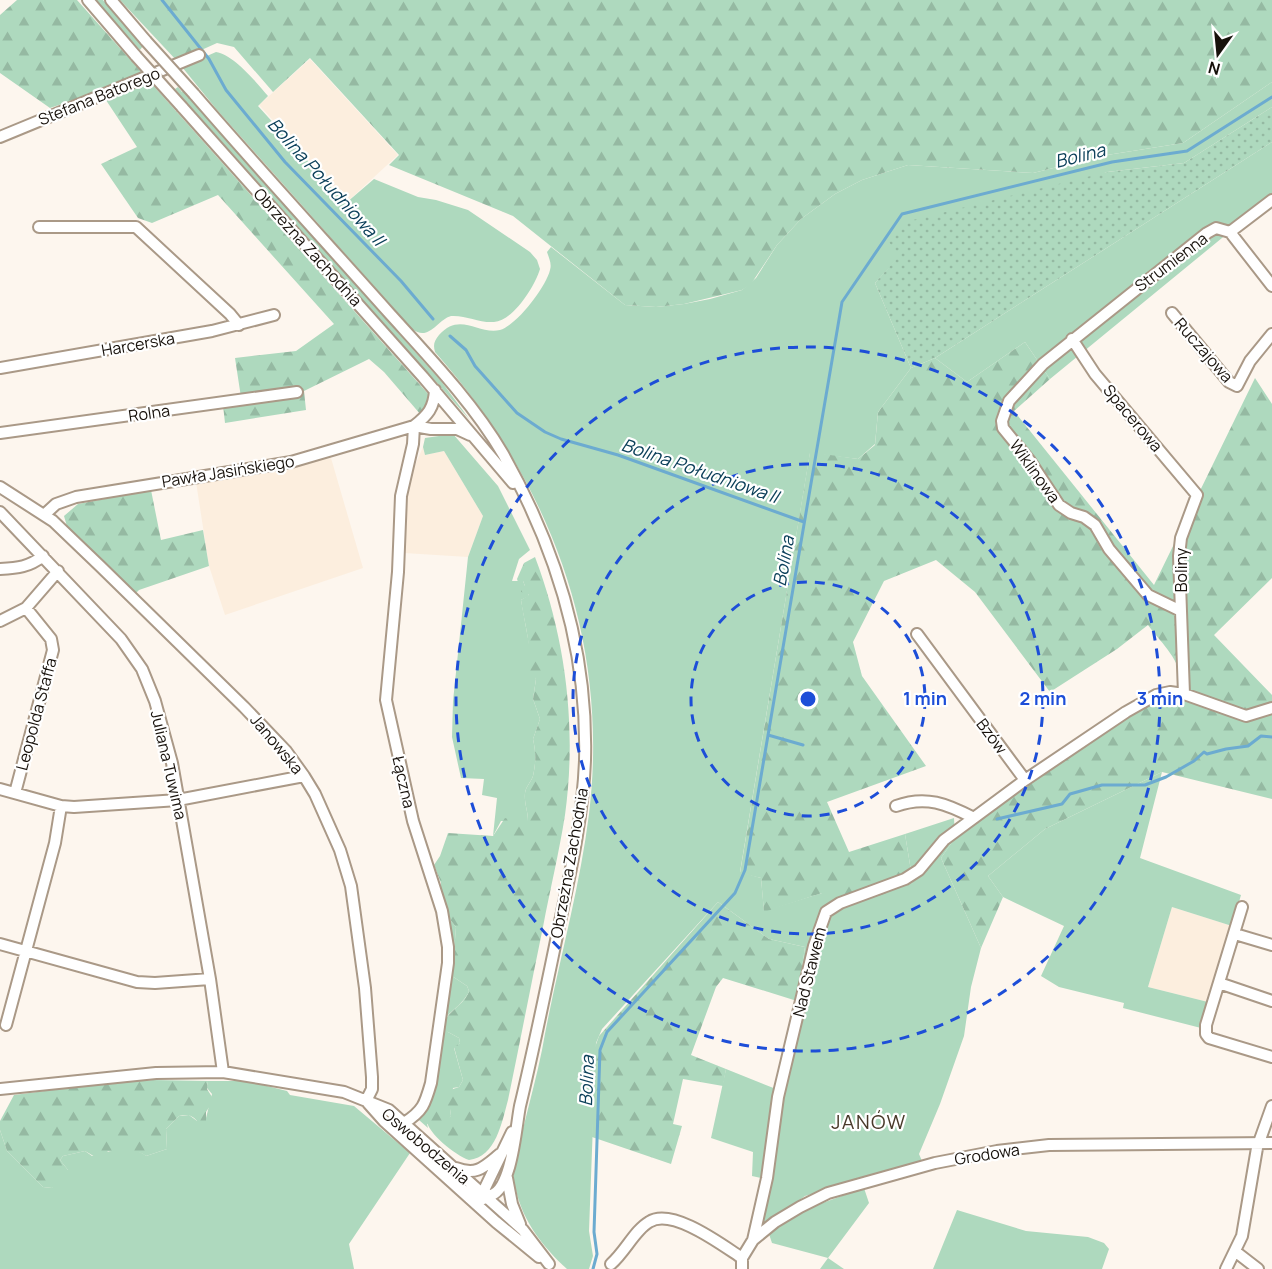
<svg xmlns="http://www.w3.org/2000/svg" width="1272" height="1269" font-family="Manrope,sans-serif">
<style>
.built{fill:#fceede}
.grass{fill:#aed9be}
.forest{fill:url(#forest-firs)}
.garden{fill:url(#garden-dots)}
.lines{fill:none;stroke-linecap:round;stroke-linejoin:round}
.stream{stroke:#6cabd0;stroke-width:3}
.minor-casing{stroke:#aa9987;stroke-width:14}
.minor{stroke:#fff;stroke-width:10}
.minor-bridge-casing{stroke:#aa9987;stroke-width:14;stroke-linecap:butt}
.minor-bridge{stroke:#fff;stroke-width:10}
.ring{fill:none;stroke:#1d4ed8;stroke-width:3;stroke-dasharray:10 8}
.labels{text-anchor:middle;stroke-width:4.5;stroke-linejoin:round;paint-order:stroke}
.street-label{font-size:16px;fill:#17110b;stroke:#fff}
.water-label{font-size:18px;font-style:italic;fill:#0c405a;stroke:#fff}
.quarter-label{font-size:20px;letter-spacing:1.5px;fill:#493a2a;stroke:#fff}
.centre{fill:#1d4ed8;stroke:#fff;stroke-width:3}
.ring-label{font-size:18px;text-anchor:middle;font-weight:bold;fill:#1d4ed8;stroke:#fff;stroke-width:4.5;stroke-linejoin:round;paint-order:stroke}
</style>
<defs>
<pattern id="forest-firs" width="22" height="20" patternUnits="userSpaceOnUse" patternTransform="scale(1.5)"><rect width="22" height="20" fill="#aed9be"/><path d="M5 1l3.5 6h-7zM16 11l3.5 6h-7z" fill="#95b9a2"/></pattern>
<pattern id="garden-dots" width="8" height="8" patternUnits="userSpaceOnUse" patternTransform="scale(1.5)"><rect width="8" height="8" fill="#aed9be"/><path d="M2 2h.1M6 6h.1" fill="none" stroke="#95b9a2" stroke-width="1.8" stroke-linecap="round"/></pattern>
</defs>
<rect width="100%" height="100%" fill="#fdf6ee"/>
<path class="built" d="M310 59 398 155 347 202 259 105Z
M423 447 425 455 444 451 483 516 468 557 404 553 409 479Z
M331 458 363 568 225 615 209 566 196 482Z
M1172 907 1232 926 1208 1002 1148 987Z"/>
<path class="grass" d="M95 0H103L143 46 140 50Z
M216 52C233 54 257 83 268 96L258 106 346 203 374 179 418 197 436 200 468 210 530 252 537 260 540 269C535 286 513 321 494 322 479 323 466 315 451 316 437 320 429 342 412 329L217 110 182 67Z
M1272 82V107L1184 163 1107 172 900 256 875 283 911 368 878 412 875 444 858 459 810 453 740 872 761 878 764 911 822 893 913 883 905 834 954 818 955 838 941 858 981 948 971 987 964 1036 940 1104 919 1154 922 1161 805 1196 758 1231 749 1228 761 1178 752 1176 753 1152 711 1138 726 1069 776 1089 797 1001 805 947 769 939 718 902 602 1029 596 1043 589 1231 593 1256 589 1269H567C544 1248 523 1222 516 1190L512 1191C507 1170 518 1145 524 1125 530 1100 537 1075 542 1050 556 971 579 894 589 814 610 640 550 482 435 352 433 345 434 341 439 335 460 311 478 335 500 330 517 325 546 287 550 270 552 264 549 258 547 252L551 247 625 305 656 307 684 304 710 299 742 290 756 278 777 245 801 219 835 194 862 180 908 165 1033 173 1107 155 1183 143Z
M178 87 182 92 183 91 441 381 470 420 175 89Z
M1272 142V197L1050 379 1025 342 967 382 935 358Z
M453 434 498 486 530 550 519 559 512 581H523L529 596 521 600 531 655 529 661 536 679 533 699 540 719 533 739C536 753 536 762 533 776 531 782 526 786 525 793 524 803 528 811 528 821H501L493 836 497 798 482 795 484 779 461 778 452 737 453 701 468 557 483 516 444 451 425 455 423 447 425 438Z
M1162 772 1140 858 1241 895 1232 926 1172 907 1148 987 1208 1002 1201 1028 1123 1008 1124 1003 1059 987 1041 976 1064 926 1003 897 988 876 1045 829Z
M448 917 456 927 452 976 467 986 469 991C467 999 452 1011 445 1018L448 1032 459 1038 460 1043 454 1048 463 1080 459 1087 453 1088 450 1109 451 1116 449 1119 427 1124 428 1128 419 1120 427 1111 433 1092Z
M208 1081H247L287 1091 290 1095 354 1106 410 1153 349 1244 354 1269H0V1130L7 1151 43 1187 52 1188 68 1170 60 1160 63 1156 85 1151 92 1156C108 1151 133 1145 146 1156L167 1149 166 1129 179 1116 189 1115 197 1121 206 1118 212 1094 207 1088Z
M864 1188 869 1203 828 1258 844 1269H820L828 1258 772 1243 769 1234 803 1210Z
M957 1210 1026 1231 1088 1237 1104 1243 1109 1249 1102 1269H933Z"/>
<path class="forest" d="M17 0H77L430 396 421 415 384 372 369 359 304 391 306 410 225 423 223 405 242 404 235 358 296 351 334 324 218 195 152 223 138 218 101 164 137 147 100 91 50 108 0 73V15Z
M120 0H1272V82L1183 143 1107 155 1033 173 908 165 862 180 835 194 801 219 777 245 751 284 742 290 684 304 656 307 625 305 513 216 389 165 399 155 310 58 273 92 234 47 217 43 177 61Z
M1025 342 1050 379 1014 411 1154 585 1255 378 1272 404V578L1214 635 1272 695V799L1162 772 1045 829 988 876 1003 897 981 948 941 858 973 812 1141 698 1178 687C1187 665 1160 642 1148 625L1117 649 1050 692 975 592 936 560 884 581 853 642 862 676 926 766 827 802 849 852 905 834 913 883 844 909 822 893 764 912 761 878 740 873 810 452 858 459 875 445 878 412 911 368 935 358 967 382Z
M151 490 161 540 203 530 209 566 139 590 135 594 68 530 64 516 78 504Z
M535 557C566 639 577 728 565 815 559 853 550 890 543 927 531 985 520 1042 508 1100 502 1122 496 1157 469 1160 455 1155 428 1134 426 1119L433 1110H438L449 1118 451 1116 450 1109 445 1104 444 1097 447 1091 459 1087 463 1080 454 1047 460 1043 459 1038 448 1032 442 1025C448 1011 465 1004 469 991L467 986 452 976 456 927 448 917 440 891 441 883 434 865 440 856 448 833 493 836 505 818 520 821H528C528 811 524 803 525 793 526 786 531 782 533 776 536 762 536 753 533 739L540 719 533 699 536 679 528 668C532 645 524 622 521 600L529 595 526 593 521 592V589L525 586 523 581 518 582 517 579 524 563Z
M718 902 769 939 805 947 797 1001 723 978 716 987 691 1055 726 1069 723 1086 683 1079 673 1124 682 1126 671 1164 592 1137 594 1050 599 1036Z
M153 1080 208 1081 207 1089 214 1100 206 1112V1126L203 1130 197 1127V1121C192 1115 187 1114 179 1116L166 1129 167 1149 146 1156C138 1150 134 1153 125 1154 120 1154 113 1152 108 1151L103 1158H97L85 1151 63 1156 60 1160 68 1170 69 1178 64 1183 52 1188 43 1187 7 1151 0 1130V1121L14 1095 90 1085Z"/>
<path class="garden" d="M1272 107V142L935 358 911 368 875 283 899 256 889 242 909 221 1107 172 1184 163Z"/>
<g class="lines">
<path class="stream" d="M162 0 209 59 226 90 285 162 401 281 433 319
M450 336 466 350 475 366 517 413 545 432 561 439 618 455 804 522
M768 735 803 745
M997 819 1062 804 1070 794 1102 785H1145L1166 777 1194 761 1204 752 1207 754 1226 749 1248 746 1261 736 1272 737
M593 1269 597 1254 594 1232 600 1050 607 1032 735 893 745 870 842 302 902 214 1112 162 1187 151 1272 97"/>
<defs>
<path id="minor" d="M88 0 136 56
M111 0 146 41
M194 94C258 168 325 241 390 314 429 357 474 404 503 454 556 548 588 651 585 760 583 818 570 874 558 931 546 989 534 1048 520 1106 516 1126 512 1189 491 1195 480 1198 470 1193 460 1189
M182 107 423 377 513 483
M0 137 199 55
M39 227H136L230 314 239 325
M1230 232 1272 286
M1172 313 1229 382 1237 386 1250 361 1272 334
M1072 339 1095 374 1197 495 1181 538 1179 556 1184 694
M0 368 212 331 274 315
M414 426C428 415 434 408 435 390
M0 433 297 392
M0 487 53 521 101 567 244 707 286 751 304 776 315 794 340 850 351 886 365 988 372 1077V1089L366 1101
M0 512 121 639 142 669 155 701 172 763 210 979 223 1072
M44 515 56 504 76 497 291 462 414 426 431 429H457L470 435
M0 569C18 568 29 567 43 556
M1181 611 1148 595 1109 549 1095 525 1084 517 1071 513 1059 505 1030 461 1003 428 1002 421 1009 401 1043 364 1207 233 1216 228 1230 232 1272 200
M0 621 26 608 58 571
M917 634 1025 780
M0 789 61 806 74 807 178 800 304 776
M15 793 53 650 51 639 26 608
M896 806C926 795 947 804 974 818
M1242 907 1206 1025V1034L1209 1038 1272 1057
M1235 934 1272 945
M0 944 137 982 155 983 210 979
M1219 983 1272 1001
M6 1025 55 843 61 806
M0 1089 156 1073 223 1072 344 1092 389 1110 523 1230 549 1264
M368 1103 384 1121 496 1222 539 1257
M404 1123C423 1111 425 1104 431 1083L448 963V947L442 911 413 821 386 700 398 572 401 496 413 444 414 426
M456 1168C477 1176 484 1167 500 1154
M507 1178 512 1204 520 1224
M484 1199 485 1188 512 1132
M753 1240 767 1178 778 1097 814 946 826 912 840 903 905 879 919 870 944 840 1025 780 1126 712 1156 695 1170 692 1184 694 1246 716 1272 708
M1236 1252 1258 1269
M611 1264C625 1252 635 1230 649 1222 672 1207 722 1245 742 1258
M742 1269V1258L753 1240 775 1222 800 1207 828 1193 935 1163 997 1151 1049 1145 1272 1143
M1226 1269 1242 1236 1257 1148 1272 1106"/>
</defs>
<use href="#minor" class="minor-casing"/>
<use href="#minor" class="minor"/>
<defs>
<path id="minor-bridge" d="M146 41 194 94
M136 56 182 107"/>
</defs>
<use href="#minor-bridge" class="minor-bridge-casing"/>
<use href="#minor-bridge" class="minor-bridge"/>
</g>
<g class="ring">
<circle cx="808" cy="699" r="117"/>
<circle cx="808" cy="699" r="235"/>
<circle cx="808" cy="699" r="352"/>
</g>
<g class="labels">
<g class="street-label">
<text transform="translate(99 96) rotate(-22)" y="6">Stefana Batorego</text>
<text transform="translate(308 247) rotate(48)" y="6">Obrzeżna Zachodnia</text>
<text transform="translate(1171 262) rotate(-37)" y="6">Strumienna</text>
<text transform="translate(138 344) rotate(-10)" y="6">Harcerska</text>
<text transform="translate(1204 350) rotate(49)" y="6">Ruczajowa</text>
<text transform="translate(149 413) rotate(-8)" y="6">Rolna</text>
<text transform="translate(1133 418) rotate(50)" y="6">Spacerowa</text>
<text transform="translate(228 471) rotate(-9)" y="6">Pawła Jasińskiego</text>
<text transform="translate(1035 471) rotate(54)" y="6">Wiklinowa</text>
<text transform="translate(1181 570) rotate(-90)" y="6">Boliny</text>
<text transform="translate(36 714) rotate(-75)" y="6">Leopolda Staffa</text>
<text transform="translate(992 736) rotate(53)" y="6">Bzów</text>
<text transform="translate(277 744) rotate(50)" y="6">Janowska</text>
<text transform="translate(169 765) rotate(77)" y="6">Juliana Tuwima</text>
<text transform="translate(404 782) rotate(77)" y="6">Łączna</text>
<text transform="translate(569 863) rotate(-80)" y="6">Obrzeżna Zachodnia</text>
<text transform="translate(809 972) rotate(-76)" y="6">Nad Stawem</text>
<text transform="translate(426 1146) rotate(40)" y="6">Oswobodzenia</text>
<text transform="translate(987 1154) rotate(-9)" y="6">Grodowa</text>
</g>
<g class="water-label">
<text transform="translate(1080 156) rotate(-14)" y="6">Bolina</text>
<text transform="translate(326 182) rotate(48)" y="6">Bolina Południowa II</text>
<text transform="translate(700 471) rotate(19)" y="6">Bolina Południowa II</text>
<text transform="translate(784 561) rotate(-80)" y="6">Bolina</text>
<text transform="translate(587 1081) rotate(-88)" y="6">Bolina</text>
</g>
<g class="quarter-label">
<text x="869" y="1129">JANÓW</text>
</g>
</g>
<circle cx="808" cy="699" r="9" class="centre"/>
<g class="ring-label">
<text x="925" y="705">1 min</text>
<text x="1043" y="705">2 min</text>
<text x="1160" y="705">3 min</text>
</g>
<g transform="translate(1218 54) rotate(195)" stroke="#ffffff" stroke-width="4.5" paint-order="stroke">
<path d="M0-4.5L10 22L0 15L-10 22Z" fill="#17110b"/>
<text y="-9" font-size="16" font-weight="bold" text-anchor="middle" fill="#17110b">N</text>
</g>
</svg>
